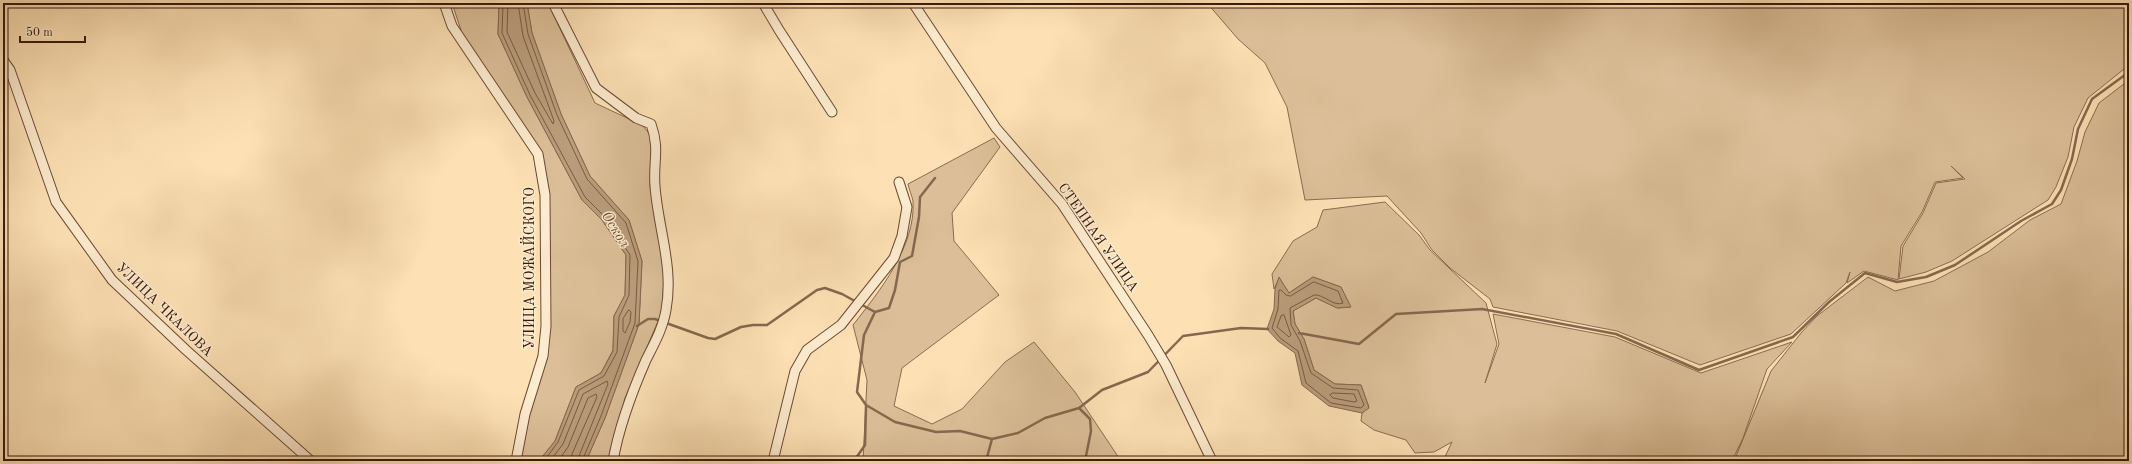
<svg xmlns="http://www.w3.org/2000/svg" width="2132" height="464" font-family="'Old Standard TT',serif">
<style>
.green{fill:#dcbf98;stroke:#8a6c51}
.water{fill:#ba9d7b;stroke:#86684e}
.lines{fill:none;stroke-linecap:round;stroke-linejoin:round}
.shore{stroke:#7a5a42;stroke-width:1}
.stream{stroke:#86684e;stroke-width:2.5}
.street-casing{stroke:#6a4a35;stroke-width:11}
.street{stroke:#feeccf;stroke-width:9}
.labels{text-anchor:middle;stroke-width:3;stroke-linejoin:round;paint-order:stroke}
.street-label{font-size:14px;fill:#39180a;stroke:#feeccf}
.water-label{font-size:15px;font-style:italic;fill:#6d4d37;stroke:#feeccf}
</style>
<rect width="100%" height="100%" fill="#fde1b5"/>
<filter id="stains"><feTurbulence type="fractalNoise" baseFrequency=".005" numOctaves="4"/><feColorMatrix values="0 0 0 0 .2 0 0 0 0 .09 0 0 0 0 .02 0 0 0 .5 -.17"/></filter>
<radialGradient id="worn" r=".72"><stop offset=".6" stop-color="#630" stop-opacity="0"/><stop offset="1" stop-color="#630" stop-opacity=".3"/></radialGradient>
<path class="green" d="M452 3H499L498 34 527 97 582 200 602 220 626 255 625 295 614 316 613 350 601 373 576 387 555 441 539 461H519L527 418 547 353 549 195 541 152 464 39Z
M527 3H548L595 103 642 125 653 138 650 186 661 240 664 279 662 312 625 398 608 461H586L605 418 639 324 642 261 629 220 590 176 561 114 532 33Z
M1207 3H2129V65L2088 98 2074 127 2068 157 2056 187 2048 200 1952 261 1926 272 1899 279 1903 246 1923 213 1936 183 1965 179 1951 166 1963 178 1935 182 1922 212 1901 246 1898 280 1864 271 1847 283 1850 272 1846 283 1791 334 1700 365 1617 331 1493 307 1490 299 1450 268 1432 250 1421 233 1387 196 1305 200 1287 107 1265 63 1238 39Z
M2129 80V461H1734L1771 371 1801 333 1817 316 1868 277 1895 291 1934 281 1988 252 2030 220 2061 204 2077 161 2085 132 2099 103Z
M994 138 1000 147 952 213 954 241 999 295 902 368 894 406 932 424 962 409 1005 362 1034 342 1075 392 1121 461H863L867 380 853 325C879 292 916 246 913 201 912 196 909 189 908 184Z
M1385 202 1419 235 1430 250 1486 303 1497 344 1485 383 1499 344 1493 314 1615 337 1701 373 1792 342 1767 369 1743 438 1732 461H1443L1452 442 1434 452 1415 453 1406 440 1374 430 1361 421 1362 413 1369 407 1361 385 1335 384 1314 370 1304 339 1295 324 1293 311 1316 298 1338 308 1350 307 1341 287 1313 277 1289 293 1279 278 1274 289 1272 274 1293 241 1317 227 1323 210Z"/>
<path class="water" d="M499 3H527L532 33 561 114 590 176 629 220 642 261 639 324 605 418 586 461H539L555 441 576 387 601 373 613 351 614 316 625 295 626 255 602 220 582 200 527 97 498 34Z
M1279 277 1289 293 1313 277 1341 287 1351 307 1337 308 1316 298 1293 311 1295 324 1304 339 1314 370 1335 384 1361 385 1369 408 1362 413 1329 406 1302 385 1295 353 1278 341 1267 329 1274 309 1275 289Z"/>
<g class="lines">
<path class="shore" d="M503 3 502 33 530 95 585 197 606 218 630 255 629 295 619 317 617 352 604 376 579 390 558 442 544 461
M508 3 507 32 535 93 553 124 554 121 523 36 518 3
M523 3 528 34 557 115 587 179 626 223 638 261 635 323 601 416 582 461
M1314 282 1338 291 1343 303C1333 307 1324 294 1314 295L1290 308 1291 325 1300 341 1311 373 1333 388 1358 390 1364 405 1361 408 1331 403 1306 383 1298 351 1280 338 1272 328 1278 309 1279 290H1281L1286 295 1290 296Z
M629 310 631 312 630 322 625 333 623 331V319Z
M1284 315 1291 335 1289 337 1277 327 1281 316Z
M1333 393 1354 394 1357 401 1354 402 1333 398 1330 395Z
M550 461 563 444 583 394 607 381 608 384 577 461
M558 461 568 447 588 398 596 394 597 397 572 454 571 461"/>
<path class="stream" d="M875 312 864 335 857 392 866 405 895 422 936 432 960 431 992 439 1018 433 1045 418 1079 408 1102 390 1148 372 1183 336 1241 328 1268 329
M637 326 648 319H655L708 338 715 339 741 327 753 325H767L817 290 825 288 842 294 875 312 889 308 895 290 900 262 912 256 919 217 920 197 935 178
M1299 333 1359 344 1396 314 1482 309 1616 334 1699 370 1793 337 1829 302 1865 273 1897 282 1926 277 1955 265 2021 221 2052 204 2061 190 2072 159 2078 129 2092 99 2129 72
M1079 408 1090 419 1091 431 1085 461
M854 461 865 445 866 406
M986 461 992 439"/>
<defs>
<path id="street" d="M444 3 452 26 538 154 545 195 546 326 543 356 525 414 516 461
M553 3 596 88 636 118 651 124C660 149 653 162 655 186 658 228 674 267 666 310 663 328 654 344 646 360 632 392 619 427 613 461
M763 3 779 30 832 112
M913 3 996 128 1062 204 1148 335 1166 365 1212 461
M3 60 10 70 56 202 112 280 186 350 311 461
M773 461 795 371 807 350 841 325 894 258 902 236 907 207 899 182"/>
</defs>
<use href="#street" class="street-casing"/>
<use href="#street" class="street"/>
</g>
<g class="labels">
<g class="street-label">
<text transform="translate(1099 237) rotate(55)" y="5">СТЕПНАЯ УЛИЦА</text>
<text transform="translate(529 268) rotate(-90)" y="5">УЛИЦА МОЖАЙСКОГО</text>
<text transform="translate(165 309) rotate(44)" y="5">УЛИЦА ЧКАЛОВА</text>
</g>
<g class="water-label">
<text transform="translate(616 229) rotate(58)" y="5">Оскол</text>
</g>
</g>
<rect width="2132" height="464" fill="none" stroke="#fde1b5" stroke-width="16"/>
<rect x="4" y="4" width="2124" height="456" fill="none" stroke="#39180a" stroke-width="2"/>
<rect x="8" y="8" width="2116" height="448" fill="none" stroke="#39180a"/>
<path d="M20 36v6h65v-6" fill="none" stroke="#39180a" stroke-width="2"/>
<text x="26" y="36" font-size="12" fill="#39180a" stroke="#feeccf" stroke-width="3" paint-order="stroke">50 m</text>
<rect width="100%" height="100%" filter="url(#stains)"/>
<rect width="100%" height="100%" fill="url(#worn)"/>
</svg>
